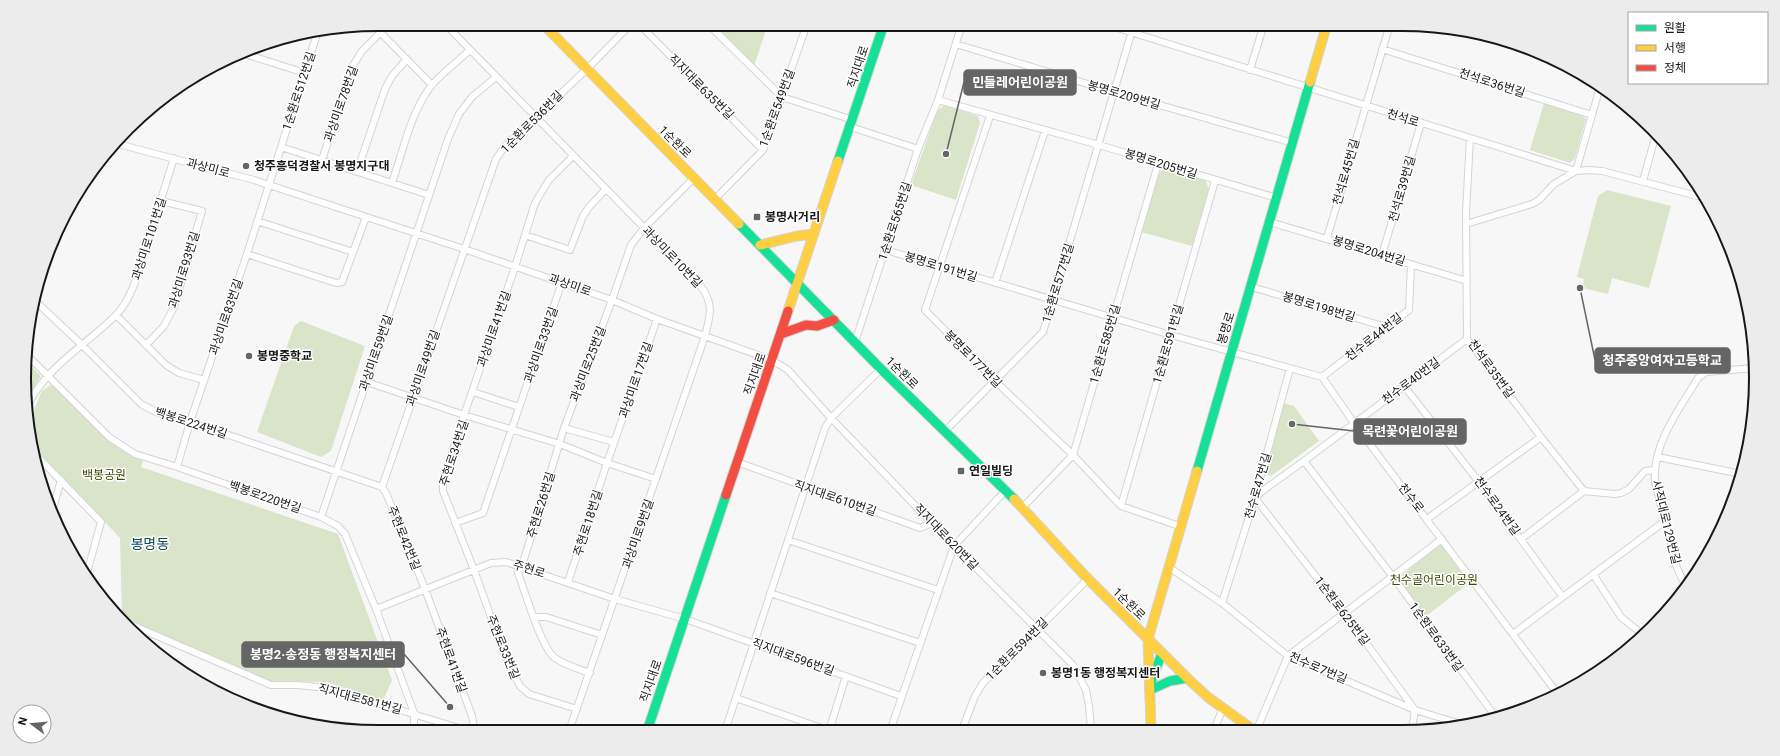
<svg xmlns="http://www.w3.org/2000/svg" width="1780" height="756" font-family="Roboto,'Noto Sans KR',sans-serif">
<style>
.green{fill:#dae4c9}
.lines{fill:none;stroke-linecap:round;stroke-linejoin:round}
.street-casing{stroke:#d4d4d4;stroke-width:8}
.fast-casing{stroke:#d4d4d4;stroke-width:11}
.slow-casing{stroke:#d4d4d4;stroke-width:11}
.jam-casing{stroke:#d4d4d4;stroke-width:11}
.street{stroke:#fefefe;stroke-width:6}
.fast{stroke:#16e098;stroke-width:9}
.slow{stroke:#ffcf43;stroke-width:9}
.jam{stroke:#f24e42;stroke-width:9}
.poi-dot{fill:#656566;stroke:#fff;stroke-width:1.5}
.labels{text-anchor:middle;stroke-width:3;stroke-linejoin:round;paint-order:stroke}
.street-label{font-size:12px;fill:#171718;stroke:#fff}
.poi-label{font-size:12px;font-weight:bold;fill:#171718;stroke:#fff;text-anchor:start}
.park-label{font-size:12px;fill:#394c01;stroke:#fff}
.quarter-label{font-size:14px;fill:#0a4a50;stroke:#fff}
.rim{fill:none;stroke:#171718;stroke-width:2}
.leader{fill:none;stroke:#656566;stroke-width:1.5}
.callout-dot{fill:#656566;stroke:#fff;stroke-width:1.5}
.callout{fill:#656566;stroke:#656566;stroke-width:1.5}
.callout-label{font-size:13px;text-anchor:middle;font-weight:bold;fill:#fff}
</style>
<rect width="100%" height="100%" fill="#f7f7f7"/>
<path class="green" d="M711 24H768L754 66Z
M1544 103 1581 115 1586 119 1575 158 1570 163 1530 150Z
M944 105 978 116 980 123 956 200 911 185 937 111Z
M1164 169 1205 180 1209 189 1192 246 1141 232 1158 174Z
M1607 190 1671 206 1649 288 1612 278 1608 294 1582 288 1584 279 1577 277 1598 196Z
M301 321 365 346 331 451 321 457 257 432 294 326Z
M29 364 41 376 30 393 28 399Z
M52 384 109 441 143 461 141 467 338 534 392 680 383 701 327 682 270 681 122 617 120 538 32 445 28 430 35 407 42 391Z
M1284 403 1294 406 1319 441 1271 476 1265 474Z
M1438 546H1442L1469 583 1425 617 1400 582 1401 576Z"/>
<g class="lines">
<defs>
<path id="street" d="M445 24 699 284C714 302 711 314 705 336L569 731
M639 24 763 150
M708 24 782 97 853 120
M1105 24 1576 171 1588 170 1602 171 1705 198
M373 25 432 85
M956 44 1114 92 1293 143
M1382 49 1592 115
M242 53 305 73
M1250 70 1264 24
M938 100 1099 145 1277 198
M990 116 925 310 995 381 1073 455 1121 506 1182 527
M851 127 918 149
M1470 138 1466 212 1467 339 1541 437 1584 491
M118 144 254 180 464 249 612 300 657 319 772 360 788 370 831 418 954 546 1073 665 1086 690 1089 706 1091 730
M281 147 429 195
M573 156 549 180 535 203 515 267 464 415 443 481V491L474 570 508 664 520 686 529 694 577 709
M322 160 352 67 362 51 381 32
M357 172 385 89 392 76 407 59
M1643 181 1656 134
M392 183C403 151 410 114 431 86 442 73 457 62 470 50
M715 199 763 150 807 24
M257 221 353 252
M1270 222 1467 281
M1466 224 1532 204 1539 200 1554 184 1576 171 1600 87
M525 235 570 250 583 216 589 207 606 189
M1327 238 1390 24
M886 250 1171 335 1322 377 1354 423 1557 693
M247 254 336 283 342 282 366 217
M1382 255 1421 123
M995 283 1045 131
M1252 287 1386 327
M34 300 81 344 141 404 156 412 190 422 382 487
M116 315 166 365 179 373 204 380
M855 342 918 149 938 100 962 24
M146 345 164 326 174 307 202 211 161 201
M29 357 109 437 135 454 177 467 321 517 338 526 345 534 376 609 414 713V723L411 732
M1322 377 1409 310 1411 264
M367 382 464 415 560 444 607 463 656 479
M1404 386 1479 482 1562 596
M473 392 519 407
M28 405C46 367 86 345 115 316 124 308 129 296 134 285L174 158
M564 428 614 442
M945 431 1043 332 1134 24
M33 452 101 522 87 573
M1658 457 1741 474
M1304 461 1393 577 1495 716
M737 462 920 528 932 523
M177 467 190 422 247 254 317 34
M382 487 496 159 505 146 587 69 631 24
M382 487 386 493 425 589 472 716 475 732
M1121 506 1215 181
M1023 507 1073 455 1158 164
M52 512 61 480
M321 517 448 139 459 114 472 97 496 77
M1427 519 1541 437
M455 523 483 513 562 282
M1521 539 1584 491 1614 494 1621 493 1629 489 1645 471 1654 470
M788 540 938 590
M1170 568 1222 603 1288 656 1415 710 1464 725
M1593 574 1621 617 1643 635
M568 582 607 463 657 319
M1686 587 1677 568 1655 482C1652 444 1679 410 1698 378L1706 372 1755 368
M770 593 920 643
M1222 603 1255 498 1290 368
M376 609 491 563 506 562 615 599 685 619 901 696
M535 617H546L602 635
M127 623 271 685H297L328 688 472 732
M1513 634 1665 521
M590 673C578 669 565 665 555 658 541 648 525 591 518 573L522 566 564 428 612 300 631 245 644 228 694 178
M736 698 830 731
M1257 729 1288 656 1442 539
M1412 729 1415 710 1345 614 1255 498 1265 489 1304 461 1467 339
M962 730 975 696 983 683 1088 579
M1214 730 1223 708
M725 731 825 428 831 418 881 369
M829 731 846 676
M890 731 954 546 1006 490"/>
<path id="fast" d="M838 161 884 24
M739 224 881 369 1014 499
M1197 471 1310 82
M1151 682 1162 653
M1150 690 1170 681 1187 678
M647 731 726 495"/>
<path id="slow" d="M543 24 739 224
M1310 82 1327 24
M760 245 797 236 814 234
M788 311 838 161
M1014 499 1088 579 1187 678 1209 698 1252 729
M1150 695 1151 730
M1150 700 1148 639 1197 471"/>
<path id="jam" d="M781 334 806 325 817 326 834 320
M726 495 788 311"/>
</defs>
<use href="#street" class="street-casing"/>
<use href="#fast" class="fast-casing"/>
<use href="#slow" class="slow-casing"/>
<use href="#jam" class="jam-casing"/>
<use href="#street" class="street"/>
<use href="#fast" class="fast"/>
<use href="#slow" class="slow"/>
<use href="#jam" class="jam"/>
</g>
<g class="poi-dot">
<circle cx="246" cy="166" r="4"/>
<rect x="753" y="213" width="8" height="8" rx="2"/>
<circle cx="249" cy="356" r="4"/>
<rect x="957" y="467" width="8" height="8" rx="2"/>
<circle cx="1043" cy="673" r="4"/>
</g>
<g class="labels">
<g class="street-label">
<text transform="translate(858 67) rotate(-72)" y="4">직지대로</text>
<text transform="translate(1492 83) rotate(18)" y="4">천석로36번길</text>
<text transform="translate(701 87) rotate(45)" y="4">직지대로635번길</text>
<text transform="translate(299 91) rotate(-72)" y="4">1순환로512번길</text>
<text transform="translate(1124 95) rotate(16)" y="4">봉명로209번길</text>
<text transform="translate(341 104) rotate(-71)" y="4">과상미로78번길</text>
<text transform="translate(777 108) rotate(-70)" y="4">1순환로549번길</text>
<text transform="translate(1403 118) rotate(17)" y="4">천석로</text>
<text transform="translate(532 122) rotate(-45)" y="4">1순환로536번길</text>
<text transform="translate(675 142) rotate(45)" y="4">1순환로</text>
<text transform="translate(1161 164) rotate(17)" y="4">봉명로205번길</text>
<text transform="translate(208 168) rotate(15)" y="4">과상미로</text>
<text transform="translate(1346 172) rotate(-74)" y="4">천석로45번길</text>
<text transform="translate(1402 189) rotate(-74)" y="4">천석로39번길</text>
<text transform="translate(895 221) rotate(-72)" y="4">1순환로565번길</text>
<text transform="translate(149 239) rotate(-72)" y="4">과상미로101번길</text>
<text transform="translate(1369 251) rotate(17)" y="4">봉명로204번길</text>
<text transform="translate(672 257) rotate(46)" y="4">과상미로10번길</text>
<text transform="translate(941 267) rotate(17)" y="4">봉명로191번길</text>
<text transform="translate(184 270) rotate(-73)" y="4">과상미로93번길</text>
<text transform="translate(1058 283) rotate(-73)" y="4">1순환로577번길</text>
<text transform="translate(570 285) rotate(19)" y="4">과상미로</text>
<text transform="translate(1319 307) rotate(17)" y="4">봉명로198번길</text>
<text transform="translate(226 317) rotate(-71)" y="4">과상미로83번길</text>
<text transform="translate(1226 328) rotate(-73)" y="4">봉명로</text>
<text transform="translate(494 329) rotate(-71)" y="4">과상미로41번길</text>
<text transform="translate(1374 337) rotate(-38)" y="4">천수로44번길</text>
<text transform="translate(1105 344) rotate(-74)" y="4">1순환로585번길</text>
<text transform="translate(1168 344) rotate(-74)" y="4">1순환로591번길</text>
<text transform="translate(541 345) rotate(-71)" y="4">과상미로33번길</text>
<text transform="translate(376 353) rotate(-71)" y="4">과상미로59번길</text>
<text transform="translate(973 359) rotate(45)" y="4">봉명로177번길</text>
<text transform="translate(588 364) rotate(-69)" y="4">과상미로25번길</text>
<text transform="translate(423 368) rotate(-71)" y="4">과상미로49번길</text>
<text transform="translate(1491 369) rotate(54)" y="4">천석로35번길</text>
<text transform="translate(902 373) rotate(45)" y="4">1순환로</text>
<text transform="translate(755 374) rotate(-71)" y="4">직지대로</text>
<text transform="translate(636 380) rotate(-71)" y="4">과상미로17번길</text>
<text transform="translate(1411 381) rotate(-37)" y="4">천수로40번길</text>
<text transform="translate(191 423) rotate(18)" y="4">백봉로224번길</text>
<text transform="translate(454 453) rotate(-72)" y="4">주현로34번길</text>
<text transform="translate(1258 486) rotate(-74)" y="4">천수로47번길</text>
<text transform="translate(265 497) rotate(19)" y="4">백봉로220번길</text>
<text transform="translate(835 498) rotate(19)" y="4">직지대로610번길</text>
<text transform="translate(1411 498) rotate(53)" y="4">천수로</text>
<text transform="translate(541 505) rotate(-73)" y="4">주현로26번길</text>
<text transform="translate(1497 506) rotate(54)" y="4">천수로24번길</text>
<text transform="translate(1666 522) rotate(76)" y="4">사직대로129번길</text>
<text transform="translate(588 523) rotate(-72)" y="4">주현로18번길</text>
<text transform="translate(638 534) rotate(-71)" y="4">과상미로9번길</text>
<text transform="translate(946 537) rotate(46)" y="4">직지대로620번길</text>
<text transform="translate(404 538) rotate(68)" y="4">주현로42번길</text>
<text transform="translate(529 569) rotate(18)" y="4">주현로</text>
<text transform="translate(1129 604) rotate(45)" y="4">1순환로</text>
<text transform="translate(1342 611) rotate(53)" y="4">1순환로625번길</text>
<text transform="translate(1436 637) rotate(54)" y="4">1순환로633번길</text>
<text transform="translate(503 647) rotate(68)" y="4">주현로33번길</text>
<text transform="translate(1017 649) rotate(-45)" y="4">1순환로594번길</text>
<text transform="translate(793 657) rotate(20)" y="4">직지대로596번길</text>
<text transform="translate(451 660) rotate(70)" y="4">주현로41번길</text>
<text transform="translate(1318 668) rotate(23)" y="4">천수로7번길</text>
<text transform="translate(651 681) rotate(-71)" y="4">직지대로</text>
<text transform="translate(360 699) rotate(15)" y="4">직지대로581번길</text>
</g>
<g class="poi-label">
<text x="254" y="170">청주흥덕경찰서 봉명지구대</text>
<text x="765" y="221">봉명사거리</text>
<text x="257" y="360">봉명중학교</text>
<text x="969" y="475">연일빌딩</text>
<text x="1051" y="677">봉명1동 행정복지센터</text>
</g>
<g class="park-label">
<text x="104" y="479">백봉공원</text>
<text x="1434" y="584">천수골어린이공원</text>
</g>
<g class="quarter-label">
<text x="150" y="549">봉명동</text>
</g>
</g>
<path d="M0 0H1780V756H0ZM378 31H1402A347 347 0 0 1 1749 378V378A347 347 0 0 1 1402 725H378A347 347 0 0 1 31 378V378A347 347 0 0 1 378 31Z" fill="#ececed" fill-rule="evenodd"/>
<path class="rim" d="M378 31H1402A347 347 0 0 1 1749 378V378A347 347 0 0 1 1402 725H378A347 347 0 0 1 31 378V378A347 347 0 0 1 378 31Z"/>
<path class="leader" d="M946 154L964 82M1580 288L1595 360M1292 424L1354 431M450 707L404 654"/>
<g class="callout-dot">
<circle cx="946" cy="154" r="4"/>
<circle cx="1580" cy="288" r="4"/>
<circle cx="1292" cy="424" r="4"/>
<circle cx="450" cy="707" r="4"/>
</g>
<g class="callout">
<rect x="964" y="70" width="112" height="25" rx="4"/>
<rect x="1595" y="348" width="135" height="25" rx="4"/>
<rect x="1354" y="419" width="112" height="25" rx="4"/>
<rect x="242" y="642" width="162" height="25" rx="4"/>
</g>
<g class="callout-label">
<text x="1020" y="87">민들레어린이공원</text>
<text x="1662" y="365">청주중앙여자고등학교</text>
<text x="1410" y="436">목련꽃어린이공원</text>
<text x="323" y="659">봉명2·송정동 행정복지센터</text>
</g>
<rect x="1628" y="12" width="140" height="72" fill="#ffffff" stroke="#a2a2a3"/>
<rect x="1636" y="25" width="20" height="6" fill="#16e098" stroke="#a2a2a3"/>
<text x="1664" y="32" font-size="12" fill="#171718">원활</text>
<rect x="1636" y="45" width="20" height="6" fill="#ffcf43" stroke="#a2a2a3"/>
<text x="1664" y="52" font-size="12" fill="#171718">서행</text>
<rect x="1636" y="65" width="20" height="6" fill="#f24e42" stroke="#a2a2a3"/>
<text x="1664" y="72" font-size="12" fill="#171718">정체</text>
<g transform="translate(32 724) rotate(286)"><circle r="19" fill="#ffffff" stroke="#a2a2a3"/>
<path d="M0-3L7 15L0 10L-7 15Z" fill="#656566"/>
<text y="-6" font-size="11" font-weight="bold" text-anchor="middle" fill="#171718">N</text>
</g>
</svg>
